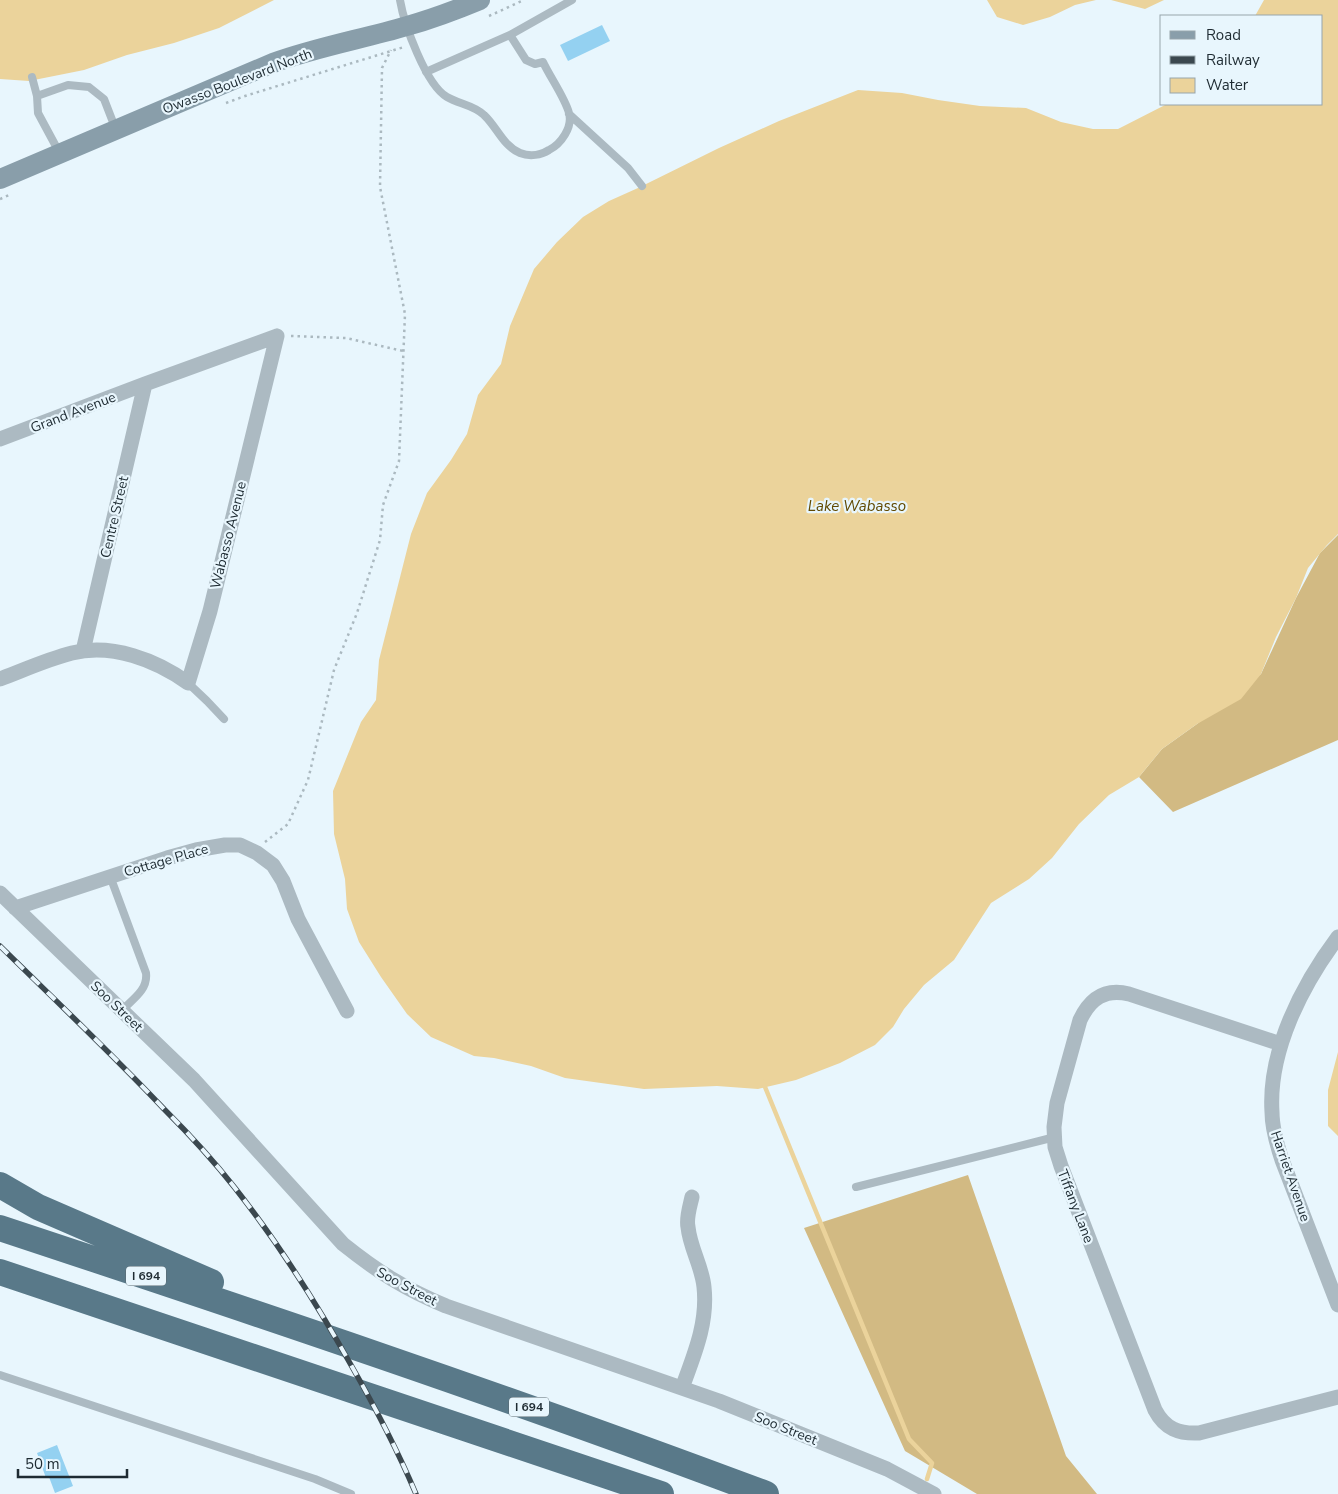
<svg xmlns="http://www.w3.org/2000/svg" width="1338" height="1494" font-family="'Nunito Sans',sans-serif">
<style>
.forest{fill:#d2ba83}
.water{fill:#ebd39b}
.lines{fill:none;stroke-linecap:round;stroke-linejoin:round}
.stream{stroke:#ebd39b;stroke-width:4.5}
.building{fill:#94d1f1}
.path{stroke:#abb9c0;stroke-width:2.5;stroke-dasharray:2.5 4;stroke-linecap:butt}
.lane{stroke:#acbac2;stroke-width:8}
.street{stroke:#acbac2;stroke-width:15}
.secondary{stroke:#899eaa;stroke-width:20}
.highway{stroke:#597989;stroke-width:26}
.rail-casing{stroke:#3b484f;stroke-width:5.5}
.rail{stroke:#e8f6fd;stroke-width:4;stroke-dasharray:11;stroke-linecap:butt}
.labels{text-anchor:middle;stroke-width:4.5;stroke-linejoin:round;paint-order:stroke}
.shield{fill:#e8f6fd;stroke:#5b686f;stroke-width:1}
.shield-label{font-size:12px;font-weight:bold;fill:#1e2b32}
.street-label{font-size:14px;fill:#1e2b32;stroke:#e8f6fd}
.water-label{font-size:15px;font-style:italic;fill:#614901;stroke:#e8f6fd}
</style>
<rect width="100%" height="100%" fill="#e8f6fd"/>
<path class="forest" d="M1338 535V740L1173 812 1139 777 1162 749 1197 724 1261 674 1296 598 1320 553Z
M968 1175 1066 1456 1097 1494H977L905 1451 804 1228Z"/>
<path class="water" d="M0 0H274L219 28 174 43 127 55 84 70 29 81 0 79Z
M987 0H1096L1075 5 1050 17 1023 25 997 17Z
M1111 0H1164L1145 9Z
M1264 0H1338V534L1327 545 1308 568 1296 598 1276 637 1261 674 1241 699 1197 724 1162 749 1139 777 1109 795 1079 824 1052 858 1029 879 991 903 954 960 924 985 904 1009 893 1027 875 1045 840 1063 796 1080 758 1089 717 1086 644 1089 565 1078 531 1066 494 1058 474 1056 431 1037 407 1014 381 977 359 942 347 909 345 879 334 834 333 791 361 722 376 700 379 660 411 534 427 493 451 460 467 434 478 395 501 364 510 326 534 269 557 242 583 217 609 201 638 188 719 148 779 121 858 90 902 93 938 100 980 106 1026 108 1061 122 1093 129H1118L1167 104H1322V16H1255Z
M1338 1052V1136L1328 1126V1090Z"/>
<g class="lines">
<path class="stream" d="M763 1082 909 1439 932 1463 927 1479"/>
</g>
<path class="building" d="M602 25 610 41 568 61 560 45Z
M57 1445 73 1486 55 1493 49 1477 46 1478 37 1453Z"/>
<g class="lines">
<path class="path" d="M489 16 524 0
M226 103 245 96 404 47
M0 199 9 195
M291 336 346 338 403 351
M265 842 288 824 308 780 334 670 357 613 380 540 383 505 399 461 405 314 380 187 382 68 391 50"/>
<path class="lane" d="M400 0C404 24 426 85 447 97 459 104 474 105 484 115 497 127 503 146 520 153 530 157 541 155 549 150 561 144 573 127 569 113 565 98 550 77 543 62L535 64 526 60 510 35
M426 72 510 35 572 0
M32 77 37 96
M569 114 628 168 642 186
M59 152 38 113 37 96 68 85 89 87 104 99 116 130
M188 683 207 701 224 719
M110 876 146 973C148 990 133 999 121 1011
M856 1187 1055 1137
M0 1375 315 1479 351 1494"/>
<path class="street" d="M0 439 145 384 277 336
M83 651 145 384
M0 679C24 670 48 659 72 653 112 643 156 660 188 683L210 611 277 336
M0 893 194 1080 343 1244C378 1272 405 1289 446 1306L719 1401 887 1469 934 1494
M15 908 167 858 196 850 225 845H240L257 853 273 865 283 881 298 919 347 1011
M1338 937C1302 985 1268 1051 1272 1112 1272 1129 1277 1145 1282 1160L1338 1305
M1281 1044 1129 994C1105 988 1090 999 1080 1020L1057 1103 1054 1127 1055 1147 1061 1166 1155 1410C1165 1429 1179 1434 1199 1433L1338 1397
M682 1388C694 1355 708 1323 704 1287 702 1266 690 1248 688 1227 686 1218 690 1206 692 1197"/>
<path class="secondary" d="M0 179 273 63C317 47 363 39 407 26 432 19 456 10 480 0"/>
<path class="highway" d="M0 1185 38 1207 211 1282
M0 1228C257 1313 513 1399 766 1494
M0 1272 661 1494"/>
<defs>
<path id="rail" d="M0 946C55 1000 111 1053 164 1109 189 1134 213 1160 235 1188 279 1244 317 1304 351 1365 375 1407 397 1449 416 1494"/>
</defs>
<use href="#rail" class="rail-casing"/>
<use href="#rail" class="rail"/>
</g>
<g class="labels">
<g class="shield">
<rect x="126" y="1266.5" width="40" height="19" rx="4"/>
<rect x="509" y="1397.5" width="40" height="19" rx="4"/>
</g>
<g class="shield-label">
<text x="146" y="1280">I 694</text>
<text x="529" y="1411">I 694</text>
</g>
<g class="street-label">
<text transform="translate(237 81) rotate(-21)" y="5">Owasso Boulevard North</text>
<text transform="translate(73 412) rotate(-21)" y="5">Grand Avenue</text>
<text transform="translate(114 517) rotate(-77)" y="5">Centre Street</text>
<text transform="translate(228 535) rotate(-76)" y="5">Wabasso Avenue</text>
<text transform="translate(166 860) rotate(-16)" y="5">Cottage Place</text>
<text transform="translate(117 1006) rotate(44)" y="5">Soo Street</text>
<text transform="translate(1291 1176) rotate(71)" y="5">Harriet Avenue</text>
<text transform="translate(1076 1206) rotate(69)" y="5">Tiffany Lane</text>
<text transform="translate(407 1286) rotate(28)" y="5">Soo Street</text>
<text transform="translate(786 1428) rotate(22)" y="5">Soo Street</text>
</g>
<g class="water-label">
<text x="857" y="511">Lake Wabasso</text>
</g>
</g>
<rect x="1160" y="15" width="162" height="90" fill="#e8f6fd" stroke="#97a5ac"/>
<rect x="1170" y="31" width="25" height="8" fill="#899eaa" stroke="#97a5ac"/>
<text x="1206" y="40" font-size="15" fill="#1e2b32">Road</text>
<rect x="1170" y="56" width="25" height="8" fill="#3b484f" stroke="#97a5ac"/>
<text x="1206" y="65" font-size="15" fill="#1e2b32">Railway</text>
<rect x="1170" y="78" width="25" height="15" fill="#ebd39b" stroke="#97a5ac"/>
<text x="1206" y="90" font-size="15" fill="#1e2b32">Water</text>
<path d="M18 1469v8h109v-8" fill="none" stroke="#1e2b32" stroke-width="2.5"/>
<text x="25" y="1469" font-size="15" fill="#1e2b32" stroke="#e8f6fd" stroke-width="4" paint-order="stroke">50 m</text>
</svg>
